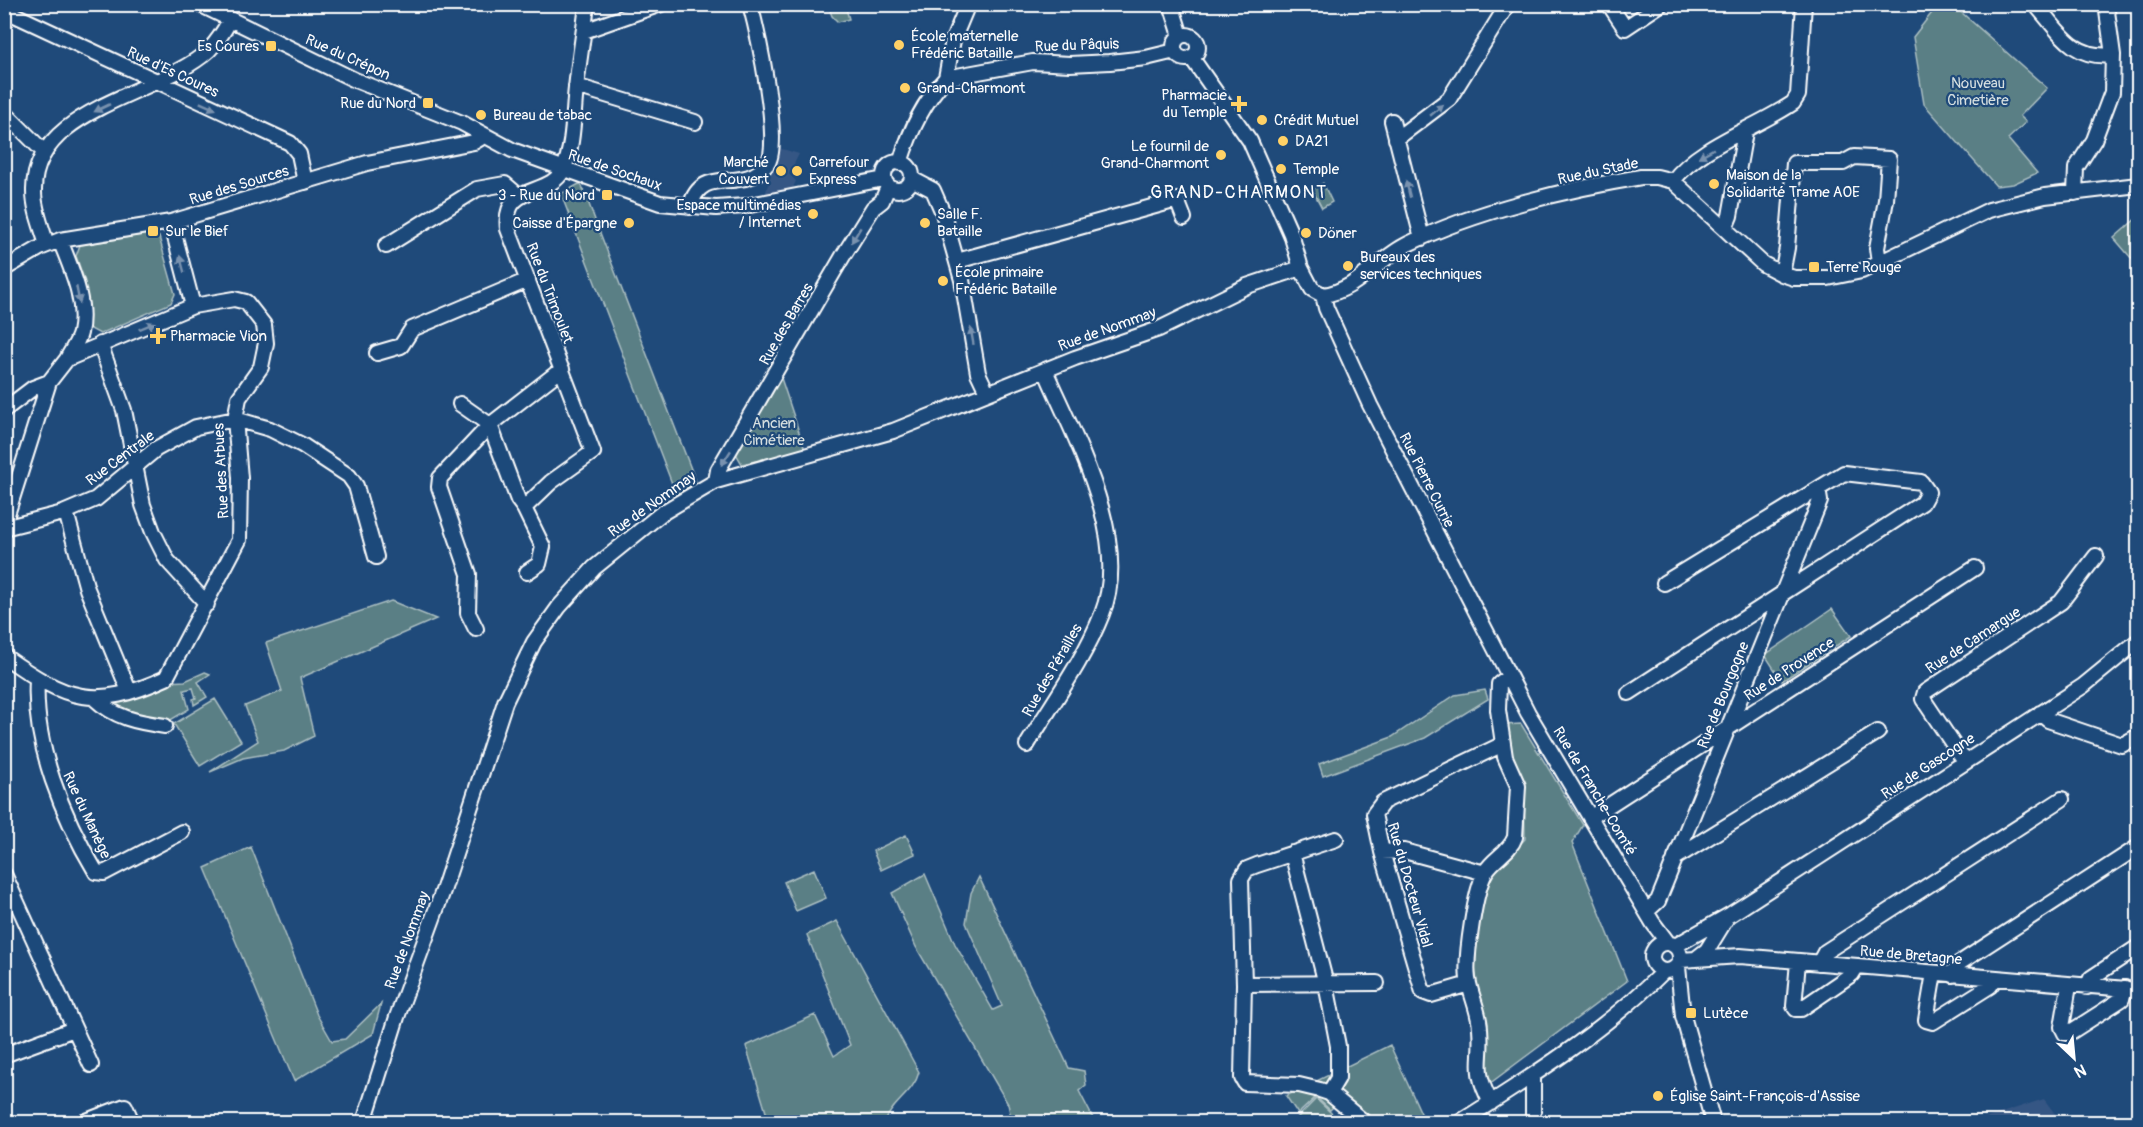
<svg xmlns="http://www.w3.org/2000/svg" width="2143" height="1127" font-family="Pangolin,sans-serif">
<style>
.built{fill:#355684}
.green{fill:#5a7f85;stroke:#acbfc2;stroke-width:1.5}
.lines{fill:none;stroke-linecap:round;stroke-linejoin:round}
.minor-casing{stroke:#fff;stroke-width:18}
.minor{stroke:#1f4a7a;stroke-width:14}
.oneway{fill:#7992af}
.poi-dot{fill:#ffd166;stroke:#1f4a7a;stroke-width:2}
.labels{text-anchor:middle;stroke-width:4.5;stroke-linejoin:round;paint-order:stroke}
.poi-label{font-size:15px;fill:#fff;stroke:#1f4a7a;text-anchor:start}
.street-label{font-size:15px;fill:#fff;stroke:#1f4a7a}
.park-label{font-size:15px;fill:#d6dfe0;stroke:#1f4a7a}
.quarter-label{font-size:18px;letter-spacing:1.5px;fill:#fff;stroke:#1f4a7a}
</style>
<rect width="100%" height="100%" fill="#1f4a7a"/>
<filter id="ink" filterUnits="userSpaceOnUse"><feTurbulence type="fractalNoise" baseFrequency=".0167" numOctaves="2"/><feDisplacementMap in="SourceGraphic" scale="12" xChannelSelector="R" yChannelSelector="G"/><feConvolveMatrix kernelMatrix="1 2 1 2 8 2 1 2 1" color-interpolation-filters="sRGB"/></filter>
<g filter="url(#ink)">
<path class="built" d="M779 148 799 154 789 174 796 181 792 190 765 195Z
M2044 1099 2061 1122H1974Z"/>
<path class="green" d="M828 5H845L849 19 838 22 832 16Z
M1938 5H1953L2047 88 2020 116 2026 122 2008 139 2037 173 2013 184 1996 186 1924 104 1913 37Z
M1323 183 1332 202 1322 208 1312 189Z
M579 184 582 186 696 482 676 494 561 194Z
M2138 217V266L2114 238Z
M154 233 159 237 175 294 171 303 100 334 89 328 85 282 76 256 80 245Z
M780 375 805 450 742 464 735 452Z
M391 601 436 619 300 678 314 736 284 751 243 758 210 772 258 741 245 706 282 691 266 643Z
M1832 609 1851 636 1782 681 1765 655Z
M205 672 210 674 198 682 207 697 194 705 193 699 196 698 193 688 184 690 189 709 169 721C149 713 126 719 110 702L167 682 185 681Z
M1485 690 1488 699 1425 738 1323 776 1319 764 1392 737 1455 695Z
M215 699 241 741 200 766 174 724Z
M1521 724 1583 825 1572 843 1627 981 1489 1084 1481 1058 1482 1013 1475 969 1479 910 1491 874 1525 839 1524 788 1502 725Z
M906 835 915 854 881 870 873 851Z
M251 847 317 1015 332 1041 345 1039 381 1004 373 1034 294 1081 205 868Z
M814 869 826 898 796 911 784 882Z
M925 874 955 944 993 1010 1002 1006 966 923 971 893 979 877 1069 1068 1084 1071 1086 1085 1079 1091 1095 1122H1012L1008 1104 916 947 892 893Z
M837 921 919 1072C914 1093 892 1102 885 1122H769L746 1046 815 1015 834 1056 850 1045 807 935Z
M1390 1045 1425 1122H1351L1334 1106 1330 1110 1316 1097 1298 1114 1286 1096Z
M1316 1099 1341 1122H1293Z"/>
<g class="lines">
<defs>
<path id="minor" d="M199 4 355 80 462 123 512 150 660 203 716 208 745 206 884 179
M1171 4 1181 36
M1609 4 1625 28 1661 4
M2035 4C2060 32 2073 60 2113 55
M4 10 290 143 299 154 305 182
M584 31 661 4
M1174 47a12 12 0 1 1 24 0a12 12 0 1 1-24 0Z
M1191 57 1250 141 1291 234 1301 268 1312 289 1323 295
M946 78 1033 62 1070 64 1110 62 1146 58 1175 51
M946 78 953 40 968 4
M576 86 695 122
M4 112 44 152
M1392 121 1422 238
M1396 139 1449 99 1508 4
M884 176a14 14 0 1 1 28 0a14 14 0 1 1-28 0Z
M900 163C910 131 923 102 946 78
M912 179 933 190 943 213 962 280 978 373 987 392
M1673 181C1699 146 1756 128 1793 103L1798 95 1804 4
M2075 193 2076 168 2094 140 2112 92 2113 55 2106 4
M690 207C702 162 742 196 767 164 783 145 757 30 750 4
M171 222 193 306
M1725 228 1730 216 1745 132
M60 240C71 269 87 301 80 333 78 342 71 351 67 359
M47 245C42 228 34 209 34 192 32 107 159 96 209 50 218 41 224 31 230 20
M386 246 477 189 505 184 519 196
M957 261 1177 200 1184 218
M4 269 40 248 60 240 171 222 367 163 474 142 484 136
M1782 274 1787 248 1794 163H1843L1854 157 1889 159 1886 200 1877 248 1879 262
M1323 295C1356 291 1379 258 1408 244 1475 211 1568 189 1641 177H1657L1673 181 1763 264 1782 274 1794 278H1828L1862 271 1989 210 2045 196 2138 185
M1323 295 1326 308 1370 405 1528 713 1653 923 1668 943
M100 344 124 410 143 505 153 532 167 560 207 604
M377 353 401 346 412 329 528 280
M460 404 490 425
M4 410 33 388 49 382 67 359 193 306 234 299 246 302 264 325 266 343 261 367 239 398 235 419 240 478 239 540 166 678C94 711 66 700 4 656
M490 425 518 500 524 508 551 482 593 452 508 229C502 182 549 198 563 170 574 147 573 113 576 88 579 60 584 32 587 4
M716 481 718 470 843 256 873 208 882 201 888 187
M524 508 543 547 539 564 527 572
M66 512 87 589 129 691
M4 524 49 382
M4 528 63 513 96 499 156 449 196 427 235 419 270 429 302 445 349 476 356 486 376 557
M476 629 468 613 469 574 439 487 440 478 490 425 562 369
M37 680C33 745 63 817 96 872L104 873 182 832
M1629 693 1922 503 1928 492 1921 482 1844 473 1664 583
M94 698C115 718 137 722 165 726
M2040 713 2048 720 2122 745 2138 736
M1027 745C1053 702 1084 660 1102 614 1132 540 1074 437 1045 370
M1965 762 1923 699 1925 692 2061 602 2096 556
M1591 817 1975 568
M1336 839 1257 865 1247 869 1241 879 1244 984 1242 1078 1245 1083 1299 1085 1320 1090 1329 1093 1364 1122
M1382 852 1404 851 1485 873
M1292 853 1326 984 1338 1046V1078L1329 1093
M1675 858 1878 732
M4 874 91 1065
M1648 910 1658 901 1820 501 1818 489
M1652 957a14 14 0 1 1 28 0a14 14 0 1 1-28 0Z
M1675 946 1731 914 2083 686 2138 641
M1698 957 1707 950 1726 919
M1681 960 1740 956 2138 990
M1798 962 1794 1006 1796 1009H1801L1852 974 1857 966
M1819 963 1825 952 2062 799
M1678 967 1683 1016 1713 1122
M1934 973 1926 1020 1933 1022 1990 986 1995 979
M1953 975 1958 964 2138 847
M1244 984 1377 983
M1469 984 1431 995 1423 992 1382 852 1374 814 1383 802 1503 744
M2069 986 2062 1027 2065 1033H2069L2122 999 2125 988
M2087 987 2091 978 2138 947
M4 1055 74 1029
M1491 1103C1472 1067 1483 1064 1480 1028 1479 1011 1471 996 1468 979 1465 958 1475 889 1486 871 1494 858 1510 852 1515 837L1518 786 1505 757 1498 710 1499 684 1509 676
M84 1122 125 1106 132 1122
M364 1122 397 1017 444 888 505 702 534 642 559 607 594 568 662 513 716 481 893 431 1075 358 1159 329 1247 286 1301 268
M1460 1122C1530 1078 1604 1031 1663 972
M1533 1122V1075"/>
</defs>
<use href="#minor" class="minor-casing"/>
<use href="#minor" class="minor"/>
</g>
<defs><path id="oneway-solid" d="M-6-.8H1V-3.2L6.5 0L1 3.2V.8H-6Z" transform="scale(1.5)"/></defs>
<g class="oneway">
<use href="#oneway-solid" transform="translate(208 106) rotate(24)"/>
<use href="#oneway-solid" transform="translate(102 108) rotate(154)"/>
<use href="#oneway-solid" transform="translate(1437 110) rotate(-40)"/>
<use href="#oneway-solid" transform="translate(1706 153) rotate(151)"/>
<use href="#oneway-solid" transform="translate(1408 189) rotate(-104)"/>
<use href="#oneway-solid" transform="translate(856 235) rotate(121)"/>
<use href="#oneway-solid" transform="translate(182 264) rotate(-105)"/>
<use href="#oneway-solid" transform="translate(78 295) rotate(79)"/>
<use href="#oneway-solid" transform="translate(147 326) rotate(-22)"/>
<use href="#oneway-solid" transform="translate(972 336) rotate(-100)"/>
<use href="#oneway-solid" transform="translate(726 458) rotate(123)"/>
</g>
</g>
<g class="poi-dot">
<circle cx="899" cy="45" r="6"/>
<rect x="265" y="40" width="12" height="12" rx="3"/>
<circle cx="905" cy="88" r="6"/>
<rect x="422" y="97" width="12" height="12" rx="3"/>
<path d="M1236 95h6v6h6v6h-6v6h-6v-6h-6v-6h6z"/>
<circle cx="481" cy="115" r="6"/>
<circle cx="1262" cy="120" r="6"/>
<circle cx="1283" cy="141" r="6"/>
<circle cx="1221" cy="155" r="6"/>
<circle cx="1281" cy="169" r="6"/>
<circle cx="781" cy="171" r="6"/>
<circle cx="797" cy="171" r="6"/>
<circle cx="1714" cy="184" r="6"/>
<rect x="601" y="189" width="12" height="12" rx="3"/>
<circle cx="813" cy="214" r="6"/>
<circle cx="629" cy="223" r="6"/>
<circle cx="925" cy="223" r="6"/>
<rect x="147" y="225" width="12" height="12" rx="3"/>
<circle cx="1306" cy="233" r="6"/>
<circle cx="1348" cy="266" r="6"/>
<rect x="1808" y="261" width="12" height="12" rx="3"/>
<circle cx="943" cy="281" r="6"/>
<path d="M155 327h6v6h6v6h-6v6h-6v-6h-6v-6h6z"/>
<rect x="1685" y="1007" width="12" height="12" rx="3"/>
<circle cx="1658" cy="1096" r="6"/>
</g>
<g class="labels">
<g class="poi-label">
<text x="911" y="41">École maternelle<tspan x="911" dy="17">Frédéric Bataille</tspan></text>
<text x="259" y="51" text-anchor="end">Es Coures</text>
<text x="917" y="93">Grand-Charmont</text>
<text x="1227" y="100" text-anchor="end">Pharmacie<tspan x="1227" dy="17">du Temple</tspan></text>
<text x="416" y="108" text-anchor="end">Rue du Nord</text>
<text x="493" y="120">Bureau de tabac</text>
<text x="1274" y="125">Crédit Mutuel</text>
<text x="1295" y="146">DA21</text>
<text x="1209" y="151" text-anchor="end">Le fournil de<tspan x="1209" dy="17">Grand-Charmont</tspan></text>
<text x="769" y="167" text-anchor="end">Marché<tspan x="769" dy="17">Couvert</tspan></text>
<text x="809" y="167">Carrefour<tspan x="809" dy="17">Express</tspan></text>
<text x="1293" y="174">Temple</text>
<text x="1726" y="180">Maison de la<tspan x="1726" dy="17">Solidarité Trame AOE</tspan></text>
<text x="595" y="200" text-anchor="end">3 - Rue du Nord</text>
<text x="801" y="210" text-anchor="end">Espace multimédias<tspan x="801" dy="17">/ Internet</tspan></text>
<text x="937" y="219">Salle F.<tspan x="937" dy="17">Bataille</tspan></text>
<text x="617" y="228" text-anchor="end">Caisse d'Épargne</text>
<text x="165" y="236">Sur le Bief</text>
<text x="1318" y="238">Döner</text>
<text x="1360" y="262">Bureaux des<tspan x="1360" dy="17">services techniques</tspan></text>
<text x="1826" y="272">Terre Rouge</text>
<text x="955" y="277">École primaire<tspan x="955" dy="17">Frédéric Bataille</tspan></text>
<text x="170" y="341">Pharmacie Vion</text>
<text x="1703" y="1018">Lutèce</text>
<text x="1670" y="1101">Église Saint-François-d'Assise</text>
</g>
<g class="street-label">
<text transform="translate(1077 45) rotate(-2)" y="5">Rue du Pâquis</text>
<text transform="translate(348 57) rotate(24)" y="5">Rue du Crépon</text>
<text transform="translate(173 72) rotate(25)" y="5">Rue d'Es Coures</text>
<text transform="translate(615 170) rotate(19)" y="5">Rue de Sochaux</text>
<text transform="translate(1598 171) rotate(-12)" y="5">Rue du Stade</text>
<text transform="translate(239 185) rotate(-17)" y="5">Rue des Sources</text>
<text transform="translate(550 293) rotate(69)" y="5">Rue du Trimoulet</text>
<text transform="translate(786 324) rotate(-60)" y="5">Rue des Barres</text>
<text transform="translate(1107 329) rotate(-20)" y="5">Rue de Nommay</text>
<text transform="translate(120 458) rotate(-37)" y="5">Rue Centrale</text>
<text transform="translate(221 471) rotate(-93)" y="5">Rue des Arbues</text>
<text transform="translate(1427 480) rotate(63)" y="5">Rue Pierre Currie</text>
<text transform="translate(652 504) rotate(-35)" y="5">Rue de Nommay</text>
<text transform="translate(1973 640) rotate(-33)" y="5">Rue de Camargue</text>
<text transform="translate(1789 669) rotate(-33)" y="5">Rue de Provence</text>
<text transform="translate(1052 670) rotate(-60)" y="5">Rue des Pérailles</text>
<text transform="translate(1723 695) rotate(-68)" y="5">Rue de Bourgogne</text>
<text transform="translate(1928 766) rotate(-33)" y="5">Rue de Gascogne</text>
<text transform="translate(1595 791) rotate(59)" y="5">Rue de Franche-Comté</text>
<text transform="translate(87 815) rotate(65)" y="5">Rue du Manège</text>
<text transform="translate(1410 885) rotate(74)" y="5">Rue du Docteur Vidal</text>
<text transform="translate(407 940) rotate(-70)" y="5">Rue de Nommay</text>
<text transform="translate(1911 955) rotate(5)" y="5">Rue de Bretagne</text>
</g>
<g class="park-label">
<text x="1978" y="88">Nouveau<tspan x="1978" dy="17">Cimetière</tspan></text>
<text x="774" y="428">Ancien<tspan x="774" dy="17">Cimétiere</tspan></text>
</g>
<g class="quarter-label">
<text x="1239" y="198">GRAND-CHARMONT</text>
</g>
</g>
<rect width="2143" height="1127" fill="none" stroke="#1f4a7a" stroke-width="24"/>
<rect x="12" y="12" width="2119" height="1103" fill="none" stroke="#fff" stroke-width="2" filter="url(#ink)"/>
<g transform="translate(2074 1058) rotate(154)" stroke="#1f4a7a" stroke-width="4.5" paint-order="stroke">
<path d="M0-4.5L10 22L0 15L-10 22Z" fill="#ffffff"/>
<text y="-9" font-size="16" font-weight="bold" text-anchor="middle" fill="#ffffff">N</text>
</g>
</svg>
